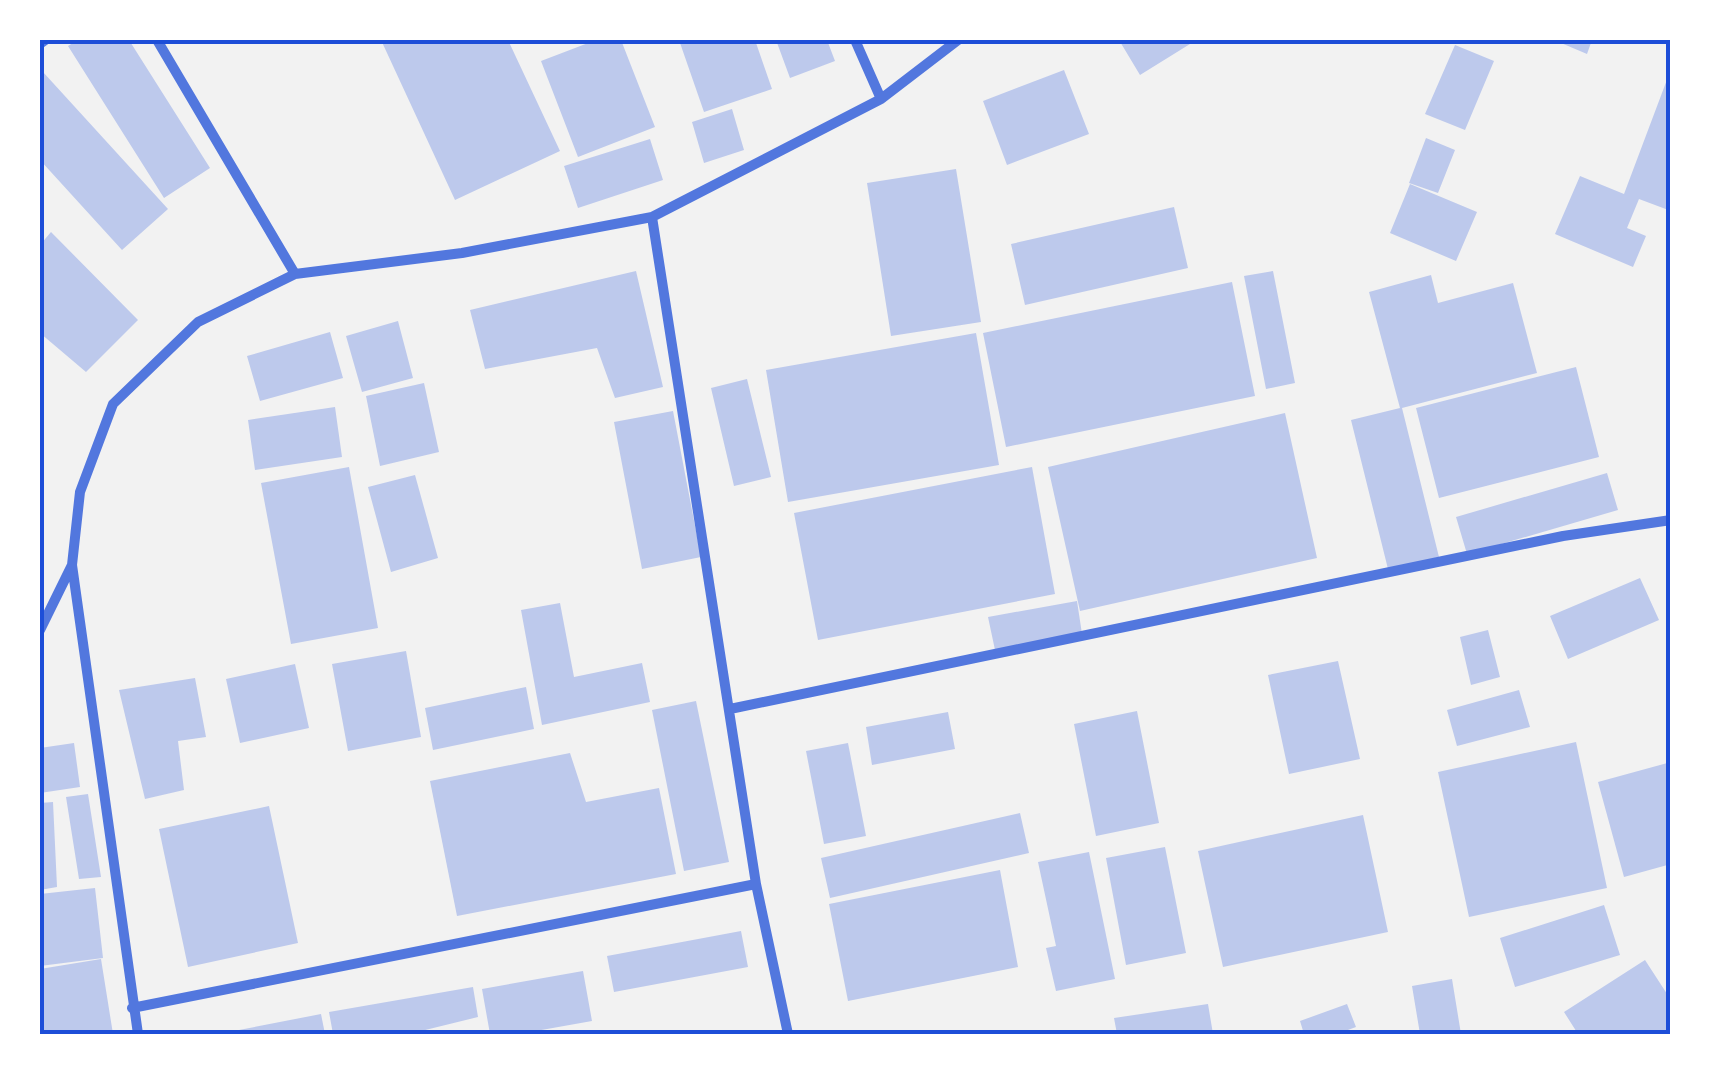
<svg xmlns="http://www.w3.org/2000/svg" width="1711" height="1074" font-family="'Roboto Condensed',sans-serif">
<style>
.building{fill:#bdc9ec}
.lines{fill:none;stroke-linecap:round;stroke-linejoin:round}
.service{stroke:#5277de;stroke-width:8}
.minor{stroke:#5277de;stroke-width:10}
.neatline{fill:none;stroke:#1d4ed8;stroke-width:4}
</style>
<rect width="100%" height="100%" fill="#f2f2f2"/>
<path class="building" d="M78 40H129L210 168 164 198 68 46Z
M381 40H508L560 151 455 200Z
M596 40H621L655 127 578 157 541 61Z
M679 40H755L772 89 704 112Z
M776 40H827L835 61 790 78Z
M1119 40H1188L1190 44 1140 75Z
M1554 40H1592L1587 54Z
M1455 45 1494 61 1465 130 1425 114Z
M1671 69V211L1639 199 1627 228 1646 236 1633 267 1555 234 1580 176 1624 194Z
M1064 70 1089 134 1007 165 983 101Z
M43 72 168 209 122 250 40 160Z
M732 109 744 150 704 163 692 122Z
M1426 138 1455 150 1438 193 1409 183Z
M650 139 663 180 578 208 564 166Z
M956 169 981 322 891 336 867 183Z
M1410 184 1477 212 1456 261 1390 233Z
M1174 207 1188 268 1025 305 1011 244Z
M51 232 138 320 86 372 40 333V245Z
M636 271 663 387 615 398 597 348 485 369 470 310Z
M1273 271 1295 383 1266 389 1244 276Z
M1431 275 1438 303 1513 283 1537 373 1402 408 1439 557 1388 569 1351 420 1400 408 1369 292Z
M1232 282 1255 396 1006 447 983 333Z
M398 321 413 378 362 392 346 336Z
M330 332 343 378 260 401 247 356Z
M976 333 999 465 788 502 766 370Z
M1576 367 1599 457 1439 498 1416 408Z
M747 379 771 477 734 486 711 388Z
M424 383 439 452 380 466 366 396Z
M335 407 342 457 255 470 248 420Z
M673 411 701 557 642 569 614 422Z
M1285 413 1317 558 1080 611 1048 467Z
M349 467 378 628 291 644 261 483Z
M1032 467 1055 594 818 640 794 513Z
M1607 473 1618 510 1467 554 1456 517Z
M415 475 438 558 391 572 368 487Z
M1640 578 1659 620 1568 659 1550 616Z
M1077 601 1082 634 995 650 988 617Z
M560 603 574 677 642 663 650 702 542 725 521 610Z
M1488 630 1500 677 1471 685 1460 637Z
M406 651 421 737 348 751 332 664Z
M1338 661 1360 759 1289 774 1268 675Z
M295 664 309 728 240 743 226 679Z
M195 678 206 737 178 741 184 790 145 799 119 690Z
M526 687 534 729 433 750 425 708Z
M1519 690 1530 727 1457 746 1447 710Z
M696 701 729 862 684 871 652 710Z
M1137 711 1159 823 1096 836 1074 724Z
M948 712 955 749 872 765 866 727Z
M1576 742 1607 888 1469 917 1438 772Z
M74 743 80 787 40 793V748Z
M848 743 866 836 824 844 806 751Z
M570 753 586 802 659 788 676 874 457 916 430 781Z
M1671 762V864L1624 877 1598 782Z
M88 794 101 877 79 879 66 797Z
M53 802 57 887 40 890V803Z
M269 806 298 943 188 967 159 829Z
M1020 813 1029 853 830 898 821 858Z
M1363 815 1388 932 1223 967 1198 851Z
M1165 847 1186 953 1126 965 1106 858Z
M1089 852 1115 979 1056 991 1046 948 1056 946 1038 862Z
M1000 870 1018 967 848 1001 829 904Z
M95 888 103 958 40 966V894Z
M1604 905 1620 955 1515 987 1500 938Z
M741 931 748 967 614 992 607 956Z
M101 959 113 1034H40V969Z
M1645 960 1671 1000V1029L1663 1034H1578L1564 1012Z
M583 971 592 1021 519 1034H490L482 989Z
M1452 979 1461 1034H1420L1412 986Z
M473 987 478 1017 409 1034H333L329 1012Z
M1208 1004 1213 1034H1117L1114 1018Z
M1347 1004 1356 1027 1337 1034H1304L1300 1021Z
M321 1014 325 1034H239V1030Z"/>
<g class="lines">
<path class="service" d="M40 45 47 40"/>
<path class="minor" d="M157 40 295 274
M855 40 881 99
M652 217 756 884 788 1034
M72 565 138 1034
M40 630 72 565 80 492 113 404 198 322 295 274 462 253 652 217 881 99 958 40
M730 709 1563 536 1671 520
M132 1008 756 884"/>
</g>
<rect width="1711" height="1074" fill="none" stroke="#ffffff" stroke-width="85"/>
<rect x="42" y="42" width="1626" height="990" class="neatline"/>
</svg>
